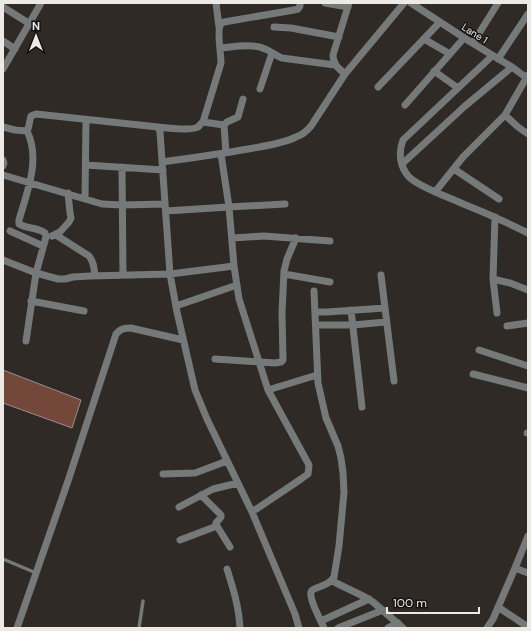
<svg xmlns="http://www.w3.org/2000/svg" width="531" height="631" font-family="'DM Sans',sans-serif">
<style>
.building{fill:#73483a;stroke:#988f8c}
.lines{fill:none;stroke-linecap:round;stroke-linejoin:round}
.service{stroke:#75797a;stroke-width:3.5}
.minor{stroke:#75797a;stroke-width:7}
.labels{text-anchor:middle;stroke-width:3;stroke-linejoin:round;paint-order:stroke}
.street-label{font-size:10px;fill:#edeae6;stroke:#151311}
</style>
<rect width="100%" height="100%" fill="#2f2a25"/>
<path class="building" d="M3 370 81 400 72 428 3 403Z"/>
<g class="lines">
<path class="service" d="M3 559 36 573
M139 628 143 601"/>
<path class="minor" d="M216 3 219 27
M325 3 348 7
M411 3 469 41 512 67 528 79
M3 7 30 24
M274 27 291 28 339 37
M424 39 450 54
M3 41 15 49
M473 43 498 3
M220 48C233 47 253 43 265 49 271 51 276 56 282 58L335 65
M492 56 403 140C398 153 400 167 409 177 419 187 448 197 461 203 484 212 506 222 528 233
M498 59 528 14
M3 69 41 3
M434 71 458 88
M345 74C338 68 333 64 333 55L349 3
M378 87 440 22
M260 89 272 53
M405 105 464 38
M505 115 518 127 528 134
M203 122 224 125
M3 127 15 130 27 131C30 126 29 121 31 116L36 114 158 127 160 132 170 274 177 312 195 390 207 419 252 512 295 614 299 628
M158 127C167 128 191 131 198 127 200 125 201 123 203 122L221 63C221 54 217 32 220 26 221 23 222 23 224 22L294 10 298 9 300 6V3
M226 153 224 125 227 122 238 117 243 99
M3 160 4 163 3 166
M162 162C191 158 220 154 248 149 264 146 282 144 296 137 302 135 307 131 311 126L345 74 404 3
M402 164 465 106 512 67
M86 165 163 170
M122 167 123 275
M454 169 499 199
M3 175 102 204 122 205 165 204
M435 192 463 157 505 115 528 75
M85 198 86 120
M166 211 229 207 221 154
M495 217 493 279 497 313
M10 231 43 246
M56 235 89 256C94 262 94 268 95 276
M52 236 60 232 69 222 71 218 70 213 68 193
M232 238 264 236 330 241
M3 260 36 273 58 279H65L73 277 90 276 170 274 234 266
M284 274 330 282
M381 275 385 308 394 381
M493 279 510 283 528 290
M314 291 318 383 326 418 338 446 341 458 343 473 344 492 339 546 334 577C330 583 326 584 319 587 316 588 312 589 311 592 309 599 321 621 324 628
M31 301 84 311
M176 306 237 285
M351 310 362 407
M315 312H327L385 308
M316 325H353L386 322
M507 326 528 323
M26 341 36 273 46 237 45 233C38 227 27 229 19 224V220C27 192 41 159 27 131
M479 350 528 366
M215 359 275 363 281 362 283 360 282 312 284 271 287 259 296 238
M473 374 528 388
M268 390 317 375
M527 433H528
M163 474 195 473 227 461
M201 495 221 515V517L216 523 217 526 230 547
M179 507 213 489 238 483
M252 512 301 479 308 474 309 465 268 390 239 299 234 266 229 207 285 204
M180 540 217 526
M515 568 528 573
M227 569C233 588 239 607 240 628
M332 581 365 597 373 602 403 628
M498 607 528 627
M321 621 369 599
M17 628 68 481 116 334C120 329 124 328 131 328L183 340
M338 628 383 610
M388 628 398 623
M487 628 493 619 515 568 528 536"/>
</g>
<g class="labels">
<g class="street-label">
<text transform="translate(475 33) rotate(33)" y="4">Lane 1</text>
</g>
</g>
<rect width="531" height="631" fill="none" stroke="#edeae6" stroke-width="8"/>
<g transform="translate(36 36)" stroke="#151311" stroke-width="3" paint-order="stroke">
<path d="M0-3L7 15L0 10L-7 15Z" fill="#edeae6"/>
<text y="-6" font-size="11" font-weight="bold" text-anchor="middle" fill="#edeae6">N</text>
</g>
<path d="M387 607v6h92v-6" fill="none" stroke="#edeae6" stroke-width="2"/>
<text x="393" y="607" font-size="12" fill="#edeae6" stroke="#151311" stroke-width="3" paint-order="stroke">100 m</text>
</svg>
